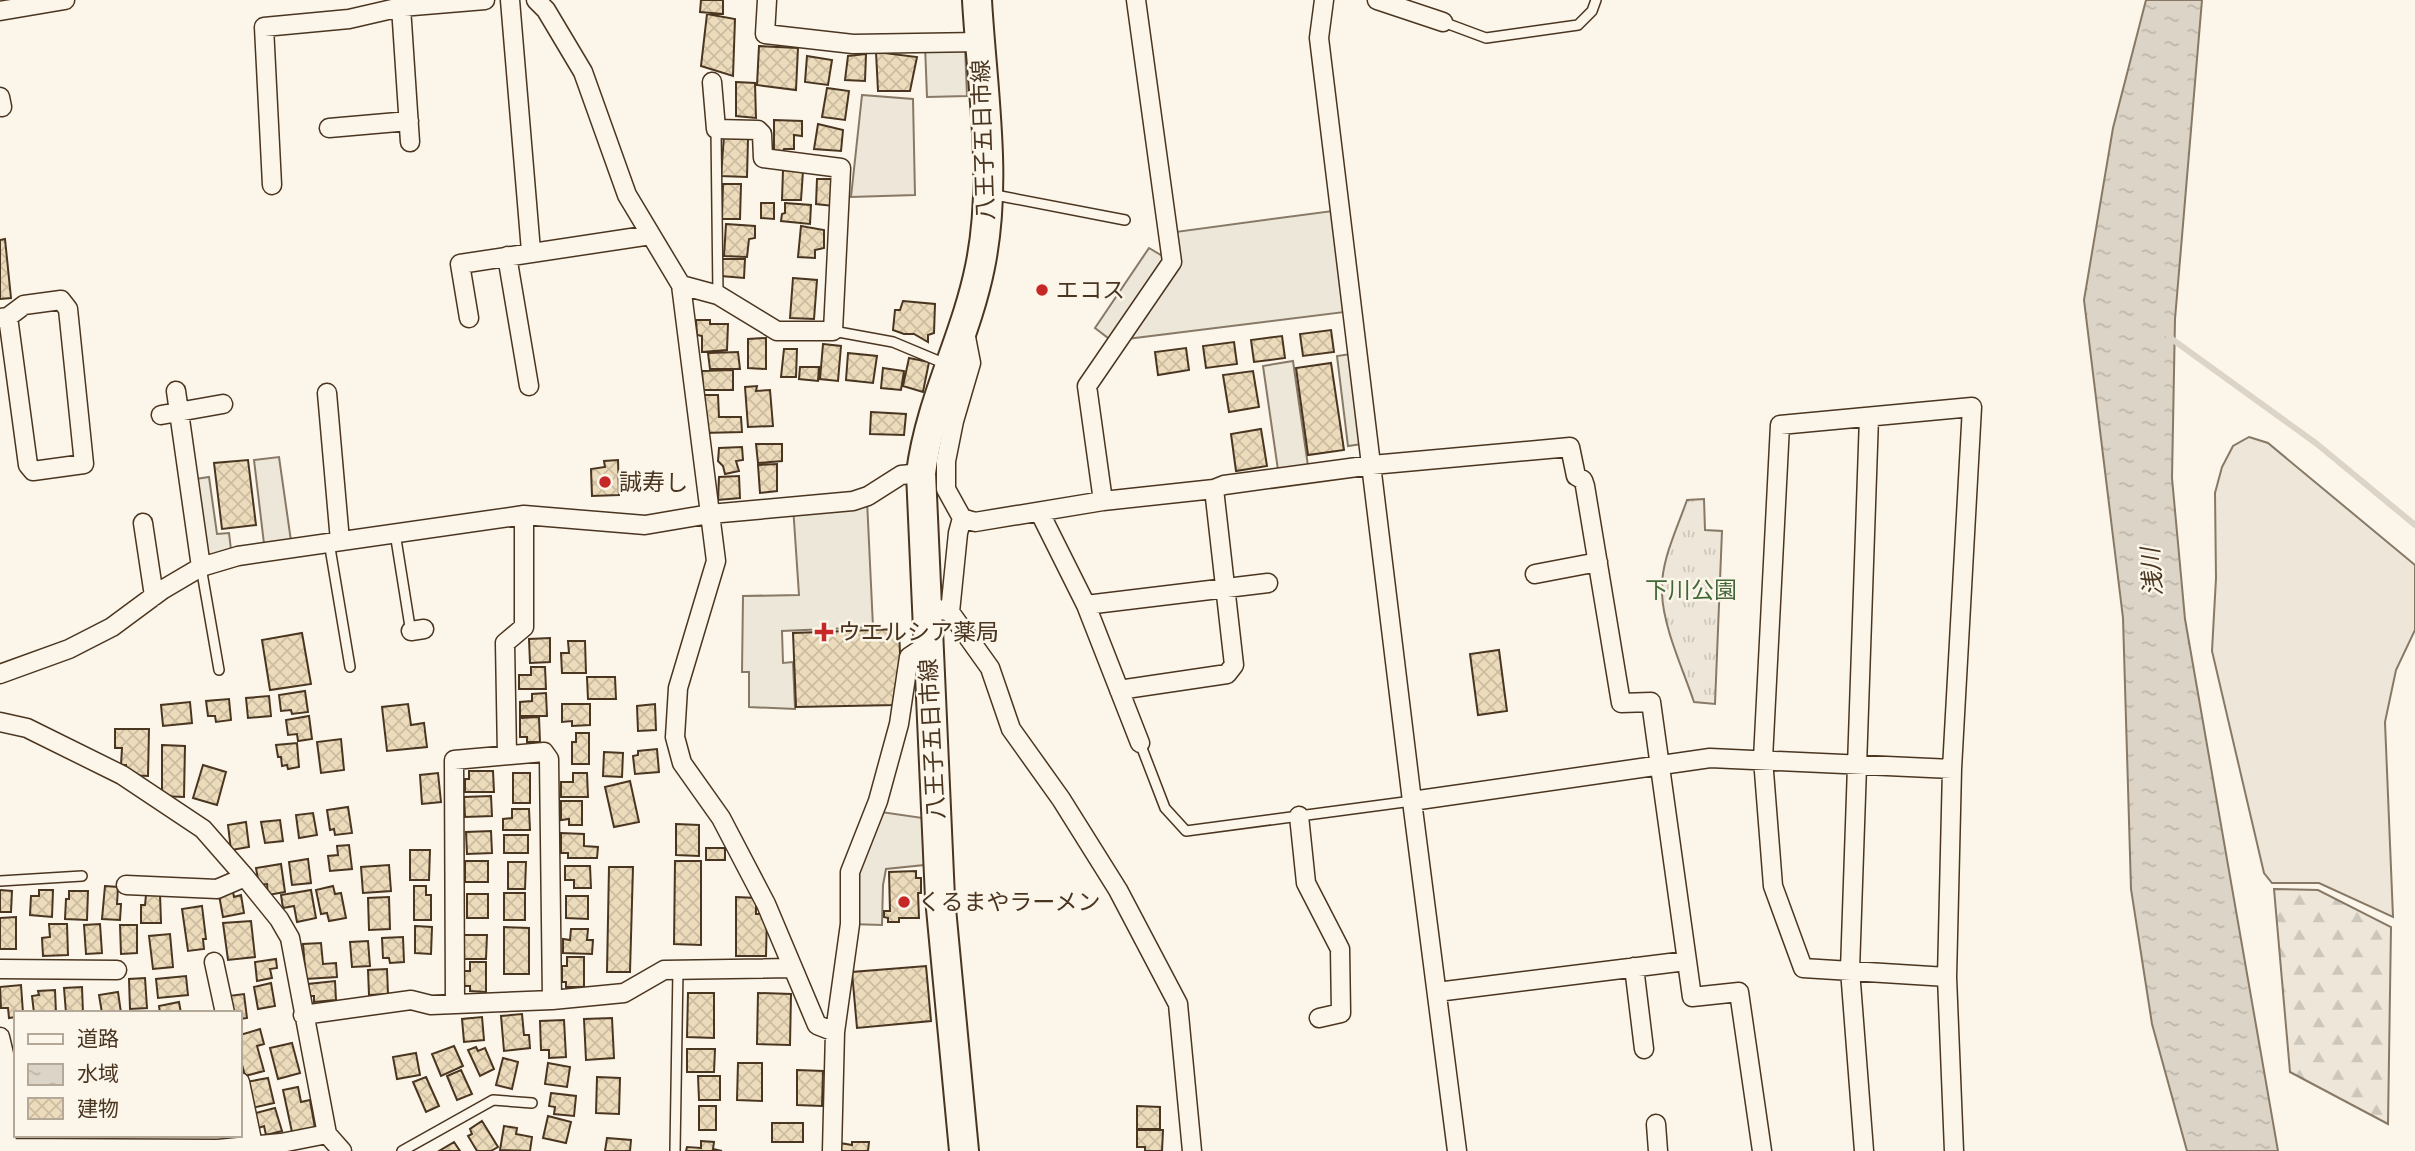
<svg xmlns="http://www.w3.org/2000/svg" width="2415" height="1151" font-family="Raleway,'Noto Sans JP',sans-serif">
<style>
.grass{fill:url(#grass-tufts);stroke:#887966;stroke-width:2}
.forest{fill:url(#forest-firs);stroke:#887966;stroke-width:2}
.pitch{fill:#ede6d9;stroke:#887966;stroke-width:2}
.parking{fill:#ede7d9;stroke:#887966;stroke-width:2}
.water{fill:url(#water-ripples);stroke:#887966;stroke-width:2}
.lines{fill:none;stroke-linecap:round;stroke-linejoin:round}
.stream{stroke:#dcd4c6;stroke-width:6}
.building{fill:url(#building-cross-hatch);stroke:#4a3520;stroke-width:2}
.service-casing{stroke:#4a3520;stroke-width:12}
.minor-casing{stroke:#4a3520;stroke-width:21}
.primary-casing{stroke:#4a3520;stroke-width:32}
.service{stroke:#fbf6e9;stroke-width:9}
.minor{stroke:#fbf6e9;stroke-width:18}
.primary{stroke:#fbf6e9;stroke-width:28}
.poi-dot{fill:#c62828;stroke:#fbf6e9;stroke-width:2.5}
.labels{text-anchor:middle;stroke-width:5;stroke-linejoin:round;paint-order:stroke}
.street-label{font-size:23px;fill:#4a3520;stroke:#fbf6e9}
.poi-label{font-size:23px;fill:#4a3520;stroke:#fbf6e9;text-anchor:start}
.park-label{font-size:23px;fill:#436837;stroke:#fbf6e9}
.water-label{font-size:24px;font-style:italic;fill:#4a3520;stroke:#fbf6e9}
</style>
<defs>
<pattern id="grass-tufts" width="24" height="20" patternUnits="userSpaceOnUse" patternTransform="scale(1.75)"><rect width="24" height="20" fill="#ede6d9"/><path d="M3 7l-1-3M5 7V3M7 7l1-3M15 17l-1-3M17 17v-4M19 17l1-3" fill="none" stroke="#cdc6ba"/></pattern>
<pattern id="forest-firs" width="22" height="20" patternUnits="userSpaceOnUse" patternTransform="scale(1.75)"><rect width="22" height="20" fill="#ede6d9"/><path d="M5 1l3.5 6h-7zM16 11l3.5 6h-7z" fill="#cdc6ba"/></pattern>
<pattern id="water-ripples" width="26" height="14" patternUnits="userSpaceOnUse" patternTransform="scale(1.75)"><rect width="26" height="14" fill="#dcd4c6"/><path d="M2 4q2-2 4 0t4 0M15 11q2-2 4 0t4 0" fill="none" stroke="#beb7aa"/></pattern>
<pattern id="building-cross-hatch" width="8" height="8" patternUnits="userSpaceOnUse" patternTransform="scale(1.75)"><rect width="8" height="8" fill="#ecdcbc"/><path d="M0 0l8 8M0 8l8-8" fill="none" stroke="#ccbda1"/></pattern>
</defs>
<rect width="100%" height="100%" fill="#fbf6e9"/>
<path class="grass" d="M1704 499 1705 530 1722 531 1715 704 1694 702C1683 669 1663 627 1662 593 1660 562 1677 529 1687 500Z"/>
<path class="forest" d="M2274 889 2318 890 2391 927 2388 1124 2290 1072Z"/>
<path class="pitch" d="M862 95 913 99 915 195 851 197Z
M2249 437 2268 443 2415 565V630L2396 670 2385 722 2393 917 2319 883H2272L2264 873 2212 651 2216 578 2215 493 2222 467 2233 446Z"/>
<path class="parking" d="M925 45 965 46 967 96 927 97Z
M1340 210 1353 311 1119 340 1116 344 1095 328 1149 248 1171 261 1168 233Z
M1358 353 1369 443 1348 446 1337 356Z
M1293 361 1309 473 1279 477 1263 366Z
M279 457 292 548 265 552 254 460Z
M209 477 217 534 229 533 232 558 201 567 189 480Z
M867 500 873 627 782 631 783 663 793 662 795 709 749 707V672H742L743 596 799 595 793 506Z
M874 811 923 818 924 865 886 869 883 885 882 925 850 924V872Z"/>
<path class="water" d="M2146 0H2202L2175 319 2172 478 2185 619 2278 1151H2187L2152 1024 2131 889 2123 618 2084 300 2113 128Z"/>
<g class="lines">
<path class="stream" d="M2169 337 2317 444 2415 525"/>
</g>
<path class="building" d="M701 0H723V14L700 12Z
M707 14 735 19 733 76 701 66Z
M759 46 798 48 796 90 757 85Z
M876 52 917 57 910 91H878Z
M866 54 865 81 845 80 848 56Z
M807 56 832 60 828 85 805 82Z
M736 82 755 83 756 118 736 116Z
M827 88 849 91 845 120 822 117Z
M774 120 802 121V136L794 135V149H784L782 153 774 154Z
M818 124 843 130 841 151 814 149Z
M724 136 748 139 747 177 721 176Z
M783 170 803 171 801 200H782Z
M817 179H833V206L816 204Z
M723 184H741L740 219H722Z
M761 203H774V219L761 218Z
M785 203 811 205 810 224 781 221 782 214 785 213Z
M726 224 755 226V238L749 239 747 257 724 256Z
M801 226 824 230V248L815 250V258L798 257Z
M5 239 11 298 0 299V240Z
M721 259H745L744 278 721 276Z
M793 278 817 280 814 319 790 318Z
M903 301 935 304 934 333 928 335V342L914 334H904L893 330 895 310H900Z
M696 320H710V324H728L727 350 702 352V336L697 335Z
M1331 330 1334 352 1303 356 1300 334Z
M1282 336 1285 358 1254 362 1251 340Z
M766 338V369L748 368V339Z
M1234 342 1237 364 1206 368 1203 346Z
M823 344 841 346 838 381 820 379Z
M1186 348 1189 370 1158 375 1155 352Z
M784 349H797L796 377H781Z
M738 352 740 369H710L708 353Z
M848 353 877 356 873 383 846 380Z
M909 358 929 362 923 392 903 386Z
M1331 363 1344 450 1308 455 1296 368Z
M800 367H819L818 381 799 379Z
M883 368 904 371 901 390 881 388Z
M733 370V390H703L702 371Z
M1253 371 1259 407 1229 412 1223 375Z
M757 386 756 391 770 390 773 426 748 427 745 387Z
M701 395H718L719 417H741L742 432 703 433Z
M871 412 906 414 904 435 870 434Z
M1261 429 1267 466 1236 471 1231 434Z
M756 444H782V461L758 463Z
M742 447 743 460 736 461 739 471 725 474 723 466 718 461 719 448Z
M248 460 256 525 222 529 214 463Z
M618 460 619 495 592 496 591 469 605 467 604 461Z
M777 464V491L760 493 758 465Z
M739 476 740 498 718 500 719 477Z
M899 629 901 679 896 705 796 707 793 633Z
M302 633 311 684 270 690 262 640Z
M550 638V662L530 663 529 639Z
M568 641H585L586 673H562L561 653H569Z
M1499 650 1507 711 1478 715 1470 654Z
M531 667H545L546 689H519V675H531Z
M587 677H615L616 699H588Z
M305 691 308 712 292 714 291 710 281 711 279 695Z
M546 693 547 716H520V702L532 701V694Z
M269 696 271 716 248 718 246 698Z
M229 699 231 720 216 722 215 716H208L206 701Z
M190 702 192 723 163 726 161 705Z
M408 704 411 725 424 723 427 747 387 751 382 707Z
M562 704H590V725L572 726V721L562 722Z
M655 704 656 730 638 731 637 706Z
M309 716 312 739 298 741 297 734 288 735 286 720Z
M539 717 540 742H527V737H520V718Z
M115 729H149L148 776 126 775V765H121L122 748H115Z
M576 733H589V764H572V742H576Z
M341 739 344 770 321 773 317 742Z
M297 743 299 767 288 769 287 765 282 766 281 757H278L276 745Z
M162 745 185 746 184 797 162 796Z
M657 749 659 772 635 774 633 756 638 755V751Z
M604 752 623 753 622 777 603 776Z
M203 765 226 772 217 805 193 798Z
M469 771H493L494 792H465V779H469Z
M438 773 441 802 422 804 420 775Z
M513 773H530V803H513Z
M573 773H587L588 797H561V782H573Z
M630 781 639 822 614 827 605 787Z
M491 796 492 816 465 817 464 797Z
M561 801H582V825H569V819L561 820Z
M348 807 352 833 335 835 334 829 330 830 327 810Z
M512 809H529L530 830H503V819L512 818Z
M313 813 317 835 299 838 296 815Z
M280 820 283 841 265 843 261 822Z
M246 822 249 847 231 850 228 825Z
M676 824 699 825V856L676 855Z
M491 831 492 853 467 854 466 832Z
M561 833 584 834V846L598 847 597 858H568V853H561Z
M504 835H528V853H504Z
M349 845 352 869 330 871 328 856 338 855 337 846Z
M706 848H725V860H706Z
M410 850H430L429 880H410Z
M308 859 311 883 292 885 289 862Z
M465 861H488V882H465Z
M675 861H701V945L674 944Z
M508 862H526L525 889H508Z
M281 864 285 892 268 895 267 884 259 885 256 868Z
M389 865 391 891 363 893 361 867Z
M565 866H590L591 888H574V880H565Z
M609 867H633L630 972H607Z
M916 871V878H921V893H918L919 918H899V922H888V918L884 917V911H890L889 872Z
M105 886 118 887 117 904H121L120 920 102 919Z
M333 886 335 894 341 893 346 918 329 921 327 913 321 914 316 890Z
M414 886H426V895H431V920H414Z
M0 890 12 891 11 912H0Z
M39 890H53L52 917 30 915 31 896H39Z
M311 890 316 918 297 922 294 906 283 908 281 895Z
M69 891H88L87 920 65 919 66 899H69Z
M233 892 234 897 241 895 244 913 223 917 219 895Z
M504 893H525V920H504Z
M160 894 161 923H141V905H145L146 895Z
M467 894H488V918H467Z
M566 896H588V919L566 918Z
M389 897 390 929 369 930 368 898Z
M736 897 756 898V914H767L766 956H736Z
M202 906 206 939H203L204 949 188 951 182 909Z
M16 917V949H0V918Z
M251 921 255 957 228 960 223 923Z
M49 924H67L68 955 43 956 42 938 50 937Z
M100 924 102 953 86 954 84 925Z
M120 925H137V953L121 954Z
M415 926 432 927 431 954 415 953Z
M504 927 529 928V974H504Z
M571 929H588L587 940H593L592 954 563 953V939L570 940Z
M170 934 173 967 153 969 149 936Z
M464 935H487L486 959H463Z
M403 937 404 962 390 963 389 958H383L382 938Z
M368 941 370 966 352 967 350 942Z
M321 943 323 964 336 963 337 977 306 979 303 944Z
M567 957H584V987H566V982H562V966H567Z
M276 959 277 968 270 969 272 978 257 981 255 962Z
M470 962H486V992L470 991V986H464V971H470Z
M926 966 931 1021 857 1028 852 972Z
M387 969 388 994 369 995 368 970Z
M186 976 188 995 158 998 156 979Z
M145 978 147 1008 130 1009 129 979Z
M335 981 336 1000 314 1002V996H309L308 984Z
M271 983 275 1006 258 1009 254 987Z
M21 985 23 1013H16V1017L9 1018 8 1008H1L0 987Z
M82 987 83 1013H66L64 988Z
M55 990 56 1013H34L32 996 39 995 38 991Z
M118 992 121 1013H102L99 995Z
M688 993H714V1038L687 1037Z
M758 993 791 994 790 1045 757 1044Z
M244 994 247 1018 240 1019V1013H230L228 996Z
M179 1002 181 1013H160L159 1006Z
M522 1014 524 1035H529L530 1048 504 1051 501 1016Z
M482 1017 484 1040 464 1042 462 1019Z
M612 1018 614 1058 586 1060 584 1019Z
M564 1020 566 1057 549 1058V1050H541L540 1021Z
M260 1029 264 1044 257 1046 264 1071 245 1076 240 1057V1035Z
M292 1043 300 1073 278 1079 270 1048Z
M454 1046 463 1066 441 1076 432 1054Z
M476 1047 478 1051 485 1048 494 1069 480 1076 468 1050Z
M687 1049H715L714 1072H687Z
M416 1053 420 1075 397 1079 393 1057Z
M503 1058 518 1062 512 1089 496 1085Z
M548 1063 570 1067 567 1087 545 1084Z
M738 1063H762V1101L737 1100Z
M461 1070 472 1094 457 1100 447 1076Z
M797 1070 823 1071 822 1106 797 1105Z
M698 1076H720V1100H699Z
M426 1077 439 1106 426 1112 413 1082Z
M597 1077 620 1078 619 1114 596 1113Z
M268 1078 274 1103 252 1108 246 1082Z
M298 1087 301 1102 310 1100 315 1128 292 1132 283 1090Z
M551 1093 576 1096 574 1116 554 1114 555 1107 549 1106Z
M699 1106H716V1130H699Z
M1137 1106 1160 1107V1129H1137Z
M275 1108 282 1131 266 1135 264 1126 256 1129 252 1114Z
M548 1116 571 1122 566 1143 543 1138Z
M482 1121 498 1147 491 1151H477L468 1136 472 1134 470 1129Z
M772 1123H803V1142H772Z
M504 1126 517 1128 516 1134 532 1137 530 1151 500 1150Z
M1137 1130H1163L1162 1151H1145V1147H1137Z
M23 1135H44V1142L23 1143Z
M58 1135H78V1140L59 1141Z
M607 1138 631 1140 630 1151H605Z
M701 1141 714 1142 713 1149 722 1151H686L687 1147 701 1148Z
M454 1142 460 1151H439Z
M852 1142H869L868 1151H838L840 1143 852 1145Z"/>
<g class="lines">
<defs>
<path id="service" d="M1443 22 1486 38 1578 25 1592 11 1596 0
M716 129 718 295
M990 194 1125 220
M833 331 893 342 948 365
M395 533 411 633
M329 542 350 667
M201 567 219 670
M1140 743 1165 808 1186 831 1412 801
M0 881 82 876
M402 1151 493 1100 532 1103
M675 1151 678 969"/>
<path id="minor" d="M510 0 531 251
M536 0 546 10 583 72 627 195 681 285 716 561 678 688 675 737 682 763 721 818 766 904 817 1025 835 1032
M767 0 765 34 853 44 979 42
M1324 0 1319 38 1412 801 1457 1151
M1377 0 1443 22
M401 7 410 142
M0 11 65 0
M0 97 2 107
M329 128 409 121
M272 185 264 27 349 19 401 7 485 0
M507 256 529 386
M681 285 718 295 777 331H833L841 168 763 158 762 134 758 130 716 129 712 82
M0 318 8 317 24 305 61 300 68 309 84 464 33 471 28 465 8 317
M469 318 460 264 651 235
M965 332 971 363 954 421 946 461V489L962 518 975 522 1103 501 1214 489 1224 485 1372 465 1570 447 1576 476 1583 480 1585 486 1621 703 1651 702 1692 997 1739 992 1762 1151
M176 391 201 567
M327 393 340 541
M161 415 223 404
M1103 501 1087 386 1172 262 1136 0
M1040 513 1086 605 1140 743
M143 523 154 596
M1535 574 1598 562
M1086 605 1268 583
M926 606 950 612 990 668 1011 729 1061 799 1118 890 1178 1004 1192 1151
M950 612 958 533 962 518
M411 631 424 629
M0 674 69 649 112 627 162 590 201 567 238 556 524 515 645 525 710 514 853 501 868 496 901 475 921 473
M1119 690 1227 674 1234 665 1214 489
M0 722 27 728 122 775 203 829 245 877 279 919 290 938 327 1134 342 1151
M507 755 505 643 524 627V515
M1412 801 1710 758 1952 769
M1299 816 1306 883 1340 949 1341 1013 1319 1018
M126 885 217 889 245 877
M214 962 225 1013
M1634 967 1644 1049
M0 969 117 970
M1947 977 1803 968 1773 886 1763 759 1780 425 1972 407 1952 769 1947 977 1954 1151
M1437 992 1686 961
M455 1003 454 760 544 752 549 759 552 1000
M303 1015 411 1000 431 1005 552 1000 624 993 664 970 791 968
M0 1037 4 1054 7 1151
M240 1082 253 1145
M1656 1124 1658 1151
M0 1148 218 1149 281 1143 327 1134
M832 1151 835 1032 850 924V872L878 801 899 724 909 657 927 645
M1864 1151 1850 970 1869 417"/>
<path id="primary" d="M964 1151 940 898 921 473C930 401 966 337 980 267 998 180 982 88 977 0"/>
</defs>
<use href="#service" class="service-casing"/>
<use href="#minor" class="minor-casing"/>
<use href="#primary" class="primary-casing"/>
<use href="#service" class="service"/>
<use href="#minor" class="minor"/>
<use href="#primary" class="primary"/>
</g>
<g class="poi-dot">
<circle cx="1042" cy="290" r="7"/>
<circle cx="605" cy="482" r="7"/>
<path d="M820.5 621.5h7v7h7v7h-7v7h-7v-7h-7v-7h7z"/>
<circle cx="904" cy="902" r="7"/>
</g>
<g class="labels">
<g class="street-label">
<text transform="translate(983 140) rotate(-92)" y="8">八王子五日市線</text>
<text transform="translate(932 739) rotate(-93)" y="8">八王子五日市線</text>
</g>
<g class="poi-label">
<text x="1056" y="298">エコス</text>
<text x="619" y="490">誠寿し</text>
<text x="838" y="640">ウエルシア薬局</text>
<text x="918" y="910">くるまやラーメン</text>
</g>
<g class="park-label">
<text x="1691" y="598">下川公園</text>
</g>
<g class="water-label">
<text transform="translate(2152 572) rotate(-94)" y="8">浅川</text>
</g>
</g>
<rect x="14" y="1011" width="228" height="126" fill="#fbf6e9" stroke="#b4a999" stroke-width="2"/>
<rect x="28" y="1034" width="35" height="10" fill="#fbf6e9" stroke="#b4a999" stroke-width="2"/>
<text x="77" y="1046" font-size="21" fill="#4a3520">道路</text>
<rect x="28" y="1064" width="35" height="21" fill="url(#water-ripples)" stroke="#b4a999" stroke-width="2"/>
<text x="77" y="1081" font-size="21" fill="#4a3520">水域</text>
<rect x="28" y="1098" width="35" height="21" fill="url(#building-cross-hatch)" stroke="#b4a999" stroke-width="2"/>
<text x="77" y="1116" font-size="21" fill="#4a3520">建物</text>
</svg>
